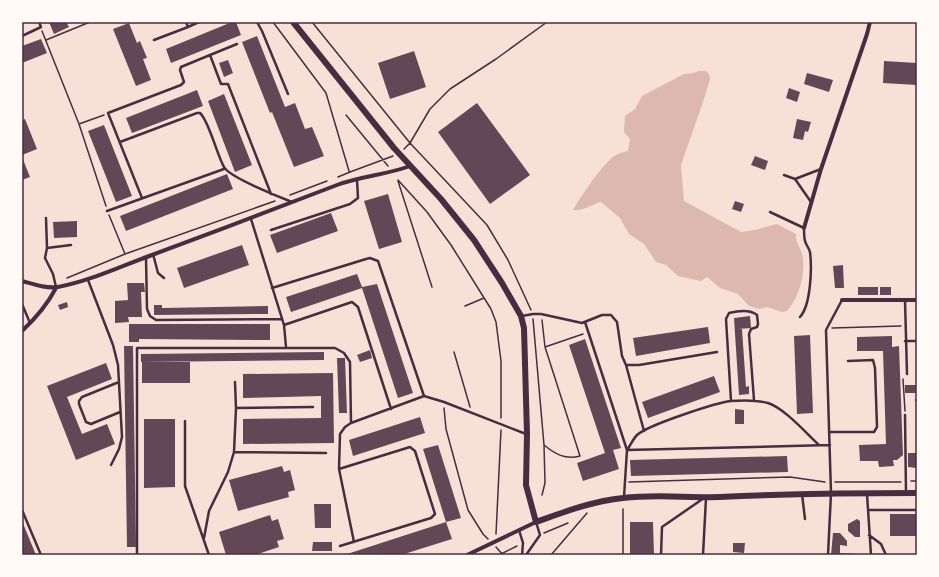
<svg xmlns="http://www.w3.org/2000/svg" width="939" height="577" font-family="'Golos Text',sans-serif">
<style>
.water{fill:#dcb8b0}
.building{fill:#644757}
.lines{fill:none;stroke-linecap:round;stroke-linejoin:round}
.path{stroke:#4a2c40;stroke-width:1.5}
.service{stroke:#4a2c40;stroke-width:2.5}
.minor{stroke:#4a2c40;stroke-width:4}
.tertiary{stroke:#4a2c40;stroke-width:6}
.neatline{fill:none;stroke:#4a2c40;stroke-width:1.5}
</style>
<rect width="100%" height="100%" fill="#f7e1d7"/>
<path class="water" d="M699 71H706L709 74 710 79 704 99 681 165 684 201 741 232 755 230 777 224 796 234C795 243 802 249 803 258 805 276 799 297 787 311L782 312 767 307 759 309 749 306 738 294 720 288 707 277 701 281 678 276 666 265 656 262 644 244 629 234 620 218 601 202C592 204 582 212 573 210 580 198 604 161 616 155 619 153 624 152 628 151L630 139 624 132 625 116 635 109 642 96 684 74 693 73Z"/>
<path class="building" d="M49 22H66L69 27 54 34Z
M232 22H236L241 35 171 63 166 49Z
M129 23 137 43 140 41 147 58 143 59 151 80 136 86 113 29Z
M257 36 285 107 295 103 305 129 312 127 324 156 294 167 272 112 270 113 242 42Z
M41 39 47 53 22 63V46Z
M414 51 426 87 390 99 378 63Z
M228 60 233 73 224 77 219 63Z
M884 61 917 63V85L883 83Z
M807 73 833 80 829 92 804 84Z
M789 88 800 92 797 102 786 98Z
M197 90 203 106 132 133 126 118Z
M224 94 252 165 235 172 208 101Z
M477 103 530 175 490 204 438 132Z
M25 119 37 149 22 155V120Z
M797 119 811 122 808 132 805 131 803 140 793 138Z
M104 125 132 196 116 202 88 131Z
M755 156 768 161 765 170 751 165Z
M22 157 30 177 22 180Z
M227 174 233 189 126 231 120 216Z
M388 194 402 242 379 249 364 201Z
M735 201 744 204 741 212 732 209Z
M331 213 338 231 277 253 270 235Z
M77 221V237L54 238 53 222Z
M242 245 249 265 184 288 177 268Z
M843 265 844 288H835L833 266Z
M357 274 362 287 377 284 413 393 398 398 362 288 291 312 286 297Z
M127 283H144L145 292H141L142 317H128L129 322 115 323V301L128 300Z
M858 287H878V295H858Z
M880 287H891V295H880Z
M67 302 68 307 60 310 58 305Z
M154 305H162V308L268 306V314L154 315Z
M750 316 751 328 738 329H742L746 387 749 386V394L739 395 734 318Z
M129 324H270V340L139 339V342H129Z
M708 327 710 343 636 356 633 338Z
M810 335 813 413 797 414 794 336Z
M892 336V347L899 346 903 455 897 460H893L894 466 879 467 878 461H860L859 445 886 444 883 351H857V337Z
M585 339 621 448 613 450 619 469 583 481 577 463 605 453 569 345Z
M124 346H133L136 547H127Z
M370 350 372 358 360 362 357 355Z
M324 352V360L141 362V354Z
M337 358H345L347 413H339Z
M142 362H190V383H142Z
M106 363 112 379 67 397 82 434 107 424 115 444 76 460 47 386Z
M333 373 334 443 243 444V419L321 418V396L243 398V374Z
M714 376 720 392 648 418 642 402Z
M905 385H917V393H905Z
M735 409 744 410V424H735Z
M420 417 425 433 353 456 349 440Z
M144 419H175V487L144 488Z
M438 445 461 518 446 522 452 539 401 555H344L446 522 423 449Z
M908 453H917V468L908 467Z
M787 456 788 472 631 476 630 460Z
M282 466 284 472 290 470 295 490 288 492 289 497 238 511 229 480Z
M314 504H331V528H315Z
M890 514H917V536H890Z
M270 515 272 521 278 519 284 539 277 541 279 547 255 555H226L219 532Z
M857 519 860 521V537H855L848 531V524Z
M22 521 36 555H22Z
M630 522H653L654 555H630Z
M833 533H840L847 541V546L840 545V553L855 554V555H831Z
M313 542H332V551H312Z
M733 543H745L744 553 733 552Z"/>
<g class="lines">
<path class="path" d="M273 22 326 93 349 171
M312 22 410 143 487 225 508 260 531 310
M42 31 79 124 106 206
M46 40 90 22
M346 115 388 166
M79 124 104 115
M404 149 410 143 430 109 450 89 496 59 547 22
M338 177 350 172 393 156
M398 180 427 212 451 245 491 309 496 322 501 361V418
M398 181 432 287
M290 195 327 181
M109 215 125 254
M67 278 125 254 275 201
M465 306 484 298
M533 319 544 445C555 454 565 460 580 456L545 347 542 320
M832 328 901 326
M545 347 583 334
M454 352 470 407
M903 379 905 411
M444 408 446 429 468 510 483 534 488 539
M911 481H917
M629 482 790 477 825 482
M835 482H901
M542 495 545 483 544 445
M544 533 568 523
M496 534 501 430
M496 547 503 555
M501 554 517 546
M551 555 587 513
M623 555V509"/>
<path class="service" d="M186 22 188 27 199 22
M257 22 262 31 288 94
M22 36 41 27 39 22
M154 40 188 27
M210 55 237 44
M120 142 197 113H200C209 121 217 155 224 167 229 177 279 197 292 202
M784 175 795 179 811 202
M795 179 821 169
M142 198 108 113 181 85 184 82 180 70 181 67 210 55 221 84H228L271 194
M107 211 224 169
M770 212 804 228C804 232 804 237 805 241 806 245 809 248 810 252 812 268 811 305 800 317
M46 218 47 248 45 258 53 274 56 287
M251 219 284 325 352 302 358 307 391 409
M271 230 350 204 358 198 357 180
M47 248 71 245
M153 254 158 273 164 278
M146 258 147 309 150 316 156 320 282 319
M88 280 113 345 118 365 122 437 119 449 111 465
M272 288 366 259 370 258 378 261 424 396
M905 300 907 374
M22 304 30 323
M522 316 533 314H541L582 323 602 315H611L617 322 622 356 626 365H639L717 352
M585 322 627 450 624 497
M284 325 286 347
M905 341H916
M626 365 644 431
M119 382 82 397 79 401V404L86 422 91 424 120 412
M916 400H917
M731 401 726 319 729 313C737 311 750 309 757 315L758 324 757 327 751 329 749 334 754 400
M236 408 313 407
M905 415 906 493
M185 421V486L209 555
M829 432H874L877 427 875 368 873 360 848 361
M627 450C630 446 633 439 637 435 648 425 715 403 731 401 743 400 757 400 768 403 784 408 806 433 819 445
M627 450 830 445
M234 452 326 453
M339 469 410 447 415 451 435 514 431 518 340 546
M802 494 805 519
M867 494 871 555
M22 510 41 555
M868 510H917
M519 530 523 543 522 555
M869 535 881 544 886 555
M204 538 209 511 228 472 234 452 236 408 235 382
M354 542 339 469 340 434 345 427 351 423 424 396 444 402 526 434
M137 555V348H335L344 353 350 362 351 423
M526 555 540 535 536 522
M661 555 662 527 704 498
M703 555 706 498
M828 555 831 493 826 330 842 300"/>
<path class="minor" d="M804 228 821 169 867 34 870 22
M22 281C33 284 46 289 58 287 90 281 121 266 152 255 214 232 275 209 337 185 361 176 386 175 410 166
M842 300H917
M22 331C36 318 47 305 56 288
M467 555 536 522"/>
<path class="tertiary" d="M293 22 394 148 441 199 474 240 502 283 521 316 524 328 527 434 526 485 536 522C564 512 593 501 623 498 655 494 688 498 720 497 786 494 851 493 917 493"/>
</g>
<rect width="939" height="577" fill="none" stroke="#fffaf5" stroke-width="46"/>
<rect x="23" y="23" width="893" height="531" class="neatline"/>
</svg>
